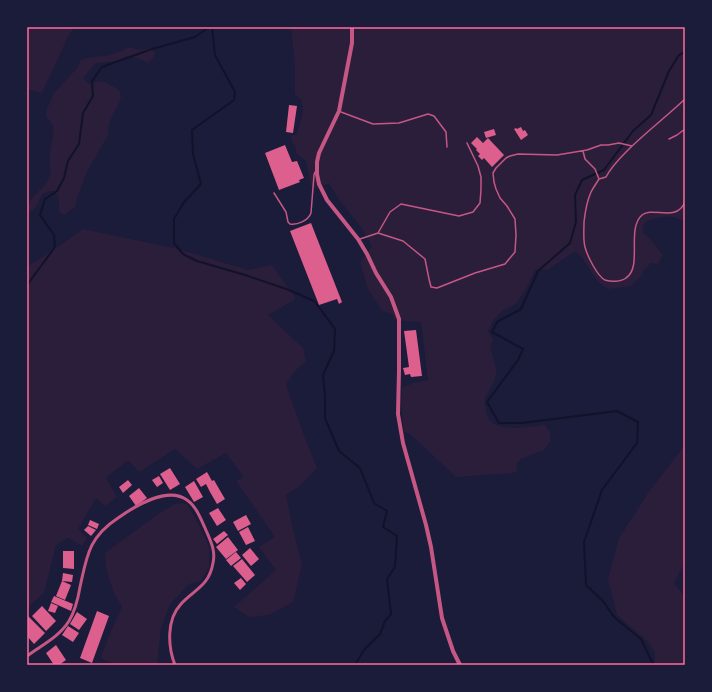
<svg xmlns="http://www.w3.org/2000/svg" width="712" height="692" font-family="'Titillium Web',sans-serif">
<style>
.green{fill:#2a1e3b}
.lines{fill:none;stroke-linecap:round;stroke-linejoin:round}
.stream{stroke:#12122b;stroke-width:2}
.building{fill:#dd5f8e}
.service{stroke:#c65784;stroke-width:1.5}
.minor{stroke:#c65784;stroke-width:3}
.tertiary{stroke:#c65784;stroke-width:4}
.neatline{fill:none;stroke:#ff6b9d;stroke-width:1.5}
</style>
<rect width="100%" height="100%" fill="#1b1b3a"/>
<path class="green" d="M27 27H74L68 37 42 93 27 89Z
M291 27H685V221C681 220 677 218 673 217 665 216 640 218 643 231 643 234 647 235 649 238 654 243 658 249 663 255L658 264 651 263 644 270 641 276 631 286 609 289C592 282 589 261 575 251L549 269 535 270 527 287 516 304 502 311 494 319 488 331 493 340 490 347C492 354 497 366 496 374 495 383 488 390 485 399 484 403 485 407 486 411 489 435 529 427 545 425L550 432V442L544 450 521 459 516 465 518 471 512 473 456 477 410 434 404 432 401 406 402 388 413 383 428 380 421 322 395 320 392 314 382 311 368 289 360 262 372 246 361 227 340 201 329 183 316 189 311 186 306 161 296 153V149L290 137 297 134 303 112 302 101 295 94V67Z
M130 47 139 50 151 48 155 53 154 57 148 63 137 58 127 56 117 61 97 63 92 67 84 77V80L90 84 99 81 105 82 116 88 120 92 121 98 109 123 108 135 87 172 78 195 75 207 64 215 59 212V198L54 191C34 191 43 208 29 212L27 211C29 196 38 194 46 183 54 173 48 165 50 154 50 148 55 130 53 126 52 123 48 119 46 116L47 109 54 93 78 67 80 61 83 59 92 57 105 56 119 52Z
M83 229 178 249 248 270 272 265 296 299 268 315 303 348 306 361 293 373 286 385 302 430 317 468 300 486 286 495 293 529 302 565 293 602 269 615 249 617 234 607 276 570 259 547 275 537 236 481 244 477 226 453 197 469 175 449 139 472 128 460 106 478 117 497 105 506 96 498 78 529 87 538 82 546 68 538 56 545 44 593 27 608V267L65 242Z
M685 442V562L674 583 685 597V665H655V652L646 640 617 615 608 579 619 538 648 493 681 450Z
M182 503 187 504 199 525 209 546V567L201 581 189 584 170 604 161 628 157 665C143 665 110 668 101 657L108 638 122 607 113 591 106 568 105 553 158 514 175 504Z"/>
<g class="lines">
<path class="stream" d="M212 27 215 55 235 92 234 100 192 130 193 154 201 184 184 202 174 219V243L183 254 197 261 245 275 289 290 314 301 321 310 335 329 334 351 323 375 325 395V418L339 451 360 468 374 503 387 511 383 527 397 536 395 567 387 579 391 614 385 621 380 634 364 650 355 665
M27 285 55 247 54 235 40 215 45 199 57 191 64 178 68 161 79 144 83 113 93 96 92 81 102 67 152 49 195 37 209 27
M653 665V664L641 639 614 617 603 601 586 585 584 542 602 490 637 443 638 422 617 411 522 423H499L487 402 518 360 523 349 492 332 497 322 521 309 538 271 570 243 576 222 575 195 582 180 604 170 633 131 651 115 669 71 679 55 685 52"/>
</g>
<path class="building" d="M289 105 297 106 293 133 286 132Z
M521 127 523 131 525 130 528 135 521 140 514 129 516 128 517 129Z
M494 129 496 135 486 138 484 132Z
M477 137 483 143 488 138 504 155 492 167 484 158 482 160 478 156 480 154 476 150 477 149 471 143Z
M285 145 292 162 297 161 304 178 299 180 300 182 279 190 265 153Z
M311 223 342 302 339 304 337 299 319 305 290 231Z
M416 330 422 376 411 377 410 374 405 375 403 368 409 367 404 331Z
M170 468 180 484 170 490 160 474Z
M207 472 212 481 214 480 218 487 210 492 206 484 201 487 196 479Z
M159 476 163 483 157 487 152 480Z
M128 480 132 485 123 493 119 487Z
M194 481 203 497 194 502 185 487Z
M218 487 225 499 217 504 210 492Z
M139 488 147 498 136 506 129 496Z
M218 508 226 520 217 526 209 513Z
M246 515 251 524 238 531 233 522Z
M90 520 99 524 97 529 88 525Z
M88 526 96 530 91 536 84 530Z
M248 527 255 541 246 545 239 532Z
M224 531 228 535 217 544 213 539Z
M228 537 238 550 226 559 216 547Z
M250 548 259 559 251 566 242 555Z
M63 551H74V569L63 568Z
M236 552 241 558 231 566 226 560Z
M242 559 255 575 247 582 233 566Z
M63 573 73 575 72 582 62 581Z
M241 578 246 584 240 590 234 583Z
M62 581 71 585 65 600 56 596Z
M54 596 73 604 71 611 51 602Z
M51 603 58 606 55 613 48 611Z
M42 606 56 621 46 631 32 616Z
M97 611 109 616 92 663 80 658Z
M77 612 87 619 79 630 70 624Z
M28 616 45 633 34 644 27 636V617Z
M68 626 79 633 73 642 62 635Z
M56 645 66 660 59 665H54L46 653Z"/>
<g class="lines">
<path class="service" d="M685 99C666 117 646 132 627 151 619 159 611 167 606 177L599 179C596 184 593 188 591 192 587 201 585 213 584 222 584 229 583 240 585 247 587 255 597 276 605 280 611 282 621 282 626 278 643 267 626 229 642 215 653 206 676 223 685 202
M341 112 373 124 399 123 428 114 434 116 446 132 447 147
M669 139 677 135 685 129
M583 151 585 159 595 169 599 179
M274 193 286 212 288 222 290 224C297 225 308 221 311 213L314 175 315 172
M378 233 403 241 425 259 429 279 431 287 437 288 475 273 505 264 515 252 516 235 515 219 507 206 500 198 496 189 494 182 493 173 496 168 506 158 510 156 518 154 557 155 587 150 601 145H608L619 143 632 146
M360 239 378 233 390 212 401 204 459 216 473 212 480 203 481 189V177L478 166 467 143"/>
<path class="minor" d="M27 656C42 645 59 637 69 621 75 611 78 599 80 587 87 555 89 537 118 518 135 506 168 486 187 500 196 506 201 519 205 528 210 540 216 550 213 563 209 586 195 589 181 604 166 620 168 647 175 665"/>
<path class="tertiary" d="M352 27V43L339 111 319 153 317 162V174L319 184 327 200 358 239 367 254 376 273 391 297 399 319V371L398 414 403 443 426 525 431 547 442 618 453 651 460 665"/>
</g>
<rect width="712" height="692" fill="none" stroke="#1b1b3a" stroke-width="56"/>
<rect x="28" y="28" width="656" height="636" class="neatline"/>
</svg>
